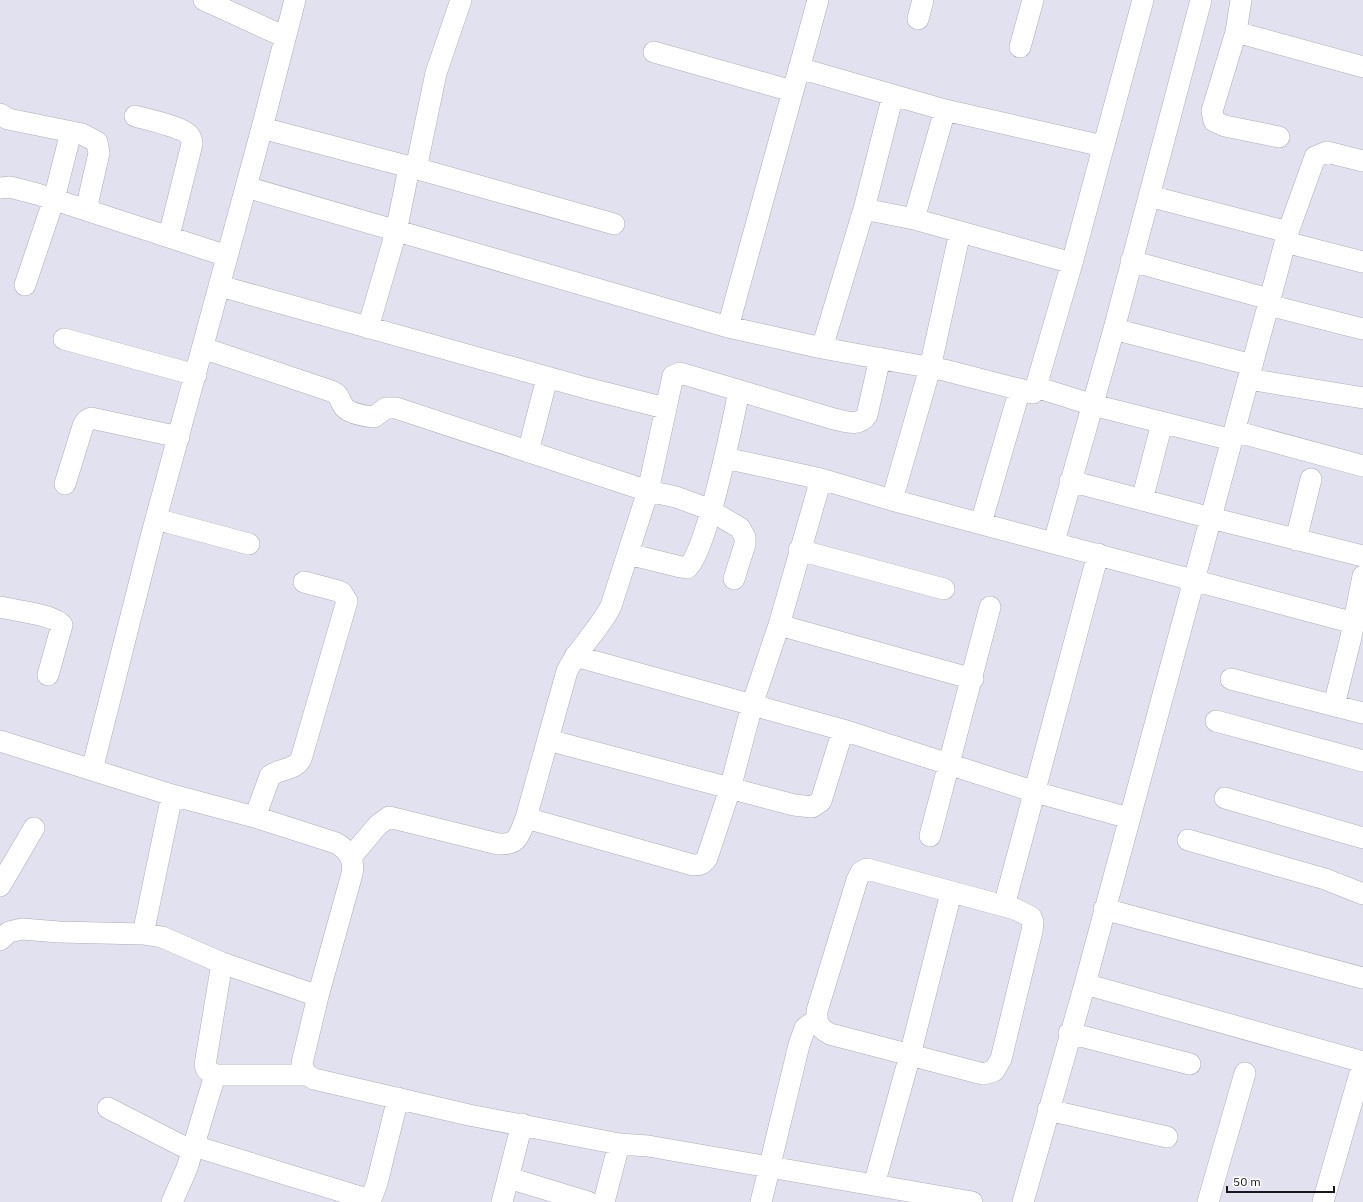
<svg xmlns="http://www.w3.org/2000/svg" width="1363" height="1202" font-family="'IBM Plex Sans',sans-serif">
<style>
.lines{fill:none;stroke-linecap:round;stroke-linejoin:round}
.minor-casing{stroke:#adadbb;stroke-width:22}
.minor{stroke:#fff;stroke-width:21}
</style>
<rect width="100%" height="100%" fill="#e1e1ef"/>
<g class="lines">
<defs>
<path id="minor" d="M204 0 285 37
M1241 0 1236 32 1212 111 1214 121 1225 126 1279 137
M918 19 923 0
M1236 32 1363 67
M1020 47 1033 0
M654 52 792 91
M799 68 945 110 1103 146
M0 114 8 119 82 134 97 142 99 153 86 210
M135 116C148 120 180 126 189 135 191 138 192 141 192 144L169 236
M262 128 429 172 614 224
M416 169 436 73 461 0
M246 187 728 327 822 348 944 370 1033 393 1035 390 1072 263 1143 0
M0 188 10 187 37 194 227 256
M1149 196 1288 232
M864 209 914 219 1072 263
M914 219 945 110
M1285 242 1363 262
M1131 261 1269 299
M25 285 54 199 71 132
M220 286 586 388 665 408
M1268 305 1363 329
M728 327 818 0
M368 328 396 232 409 168
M1114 329 1252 365
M64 339 196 375
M203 348 331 391C340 394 339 400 344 407 350 414 365 416 374 417L386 408H396L648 491 676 497 706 508 740 528 745 537V544L734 579
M822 348 864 209 893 95
M1248 379 1363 398
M1036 387 1093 405 1232 440
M1234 431 1363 466
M528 452 547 378
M725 458 821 479 892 500 1354 623
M1070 481 1211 518 1363 556
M65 484 83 426 86 421 91 418 179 437
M892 500 930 368 960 232
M1142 500 1162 423
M156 519 249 544
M981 523 1020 389
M1296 540 1311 479
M1054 542 1114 329 1201 0
M799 550 944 589
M628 554 681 567 687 568C706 555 733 420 739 391
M0 607C15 611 54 614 62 625L48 675
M779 625 973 679
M575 656 843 730 1035 792 1129 818
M1231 679 1363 713
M1334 705 1351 637 1363 576
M1216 721 1363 761
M548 740 794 805 812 807 821 801 843 730
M0 741 172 795 255 817 336 843C348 850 355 859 352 874L318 996 302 1063C303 1071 306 1075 314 1079L469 1115 619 1144 648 1146 972 1202
M92 770 151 537 262 128 295 0
M1225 798 1363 838
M255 817 270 776C280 768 294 771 301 759L347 601 342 593 338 591 304 582
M526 818 693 865C700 865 703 864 707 858L730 789 752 705 779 625 821 479
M930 836 990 607
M1188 840 1325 879 1363 894
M351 857 378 825 389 817 498 844C519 845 519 835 526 818L567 671C579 647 599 630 611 606L648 491 673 376 680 373 687 375 834 419C847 422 859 427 867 415L880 358
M867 869 1015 909 1031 917 1033 922 1032 931 1001 1059 994 1071 983 1074 830 1034C819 1028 816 1023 817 1011L857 880 861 872Z
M0 886 34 828
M1004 906 1098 554
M1104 909 1363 978
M143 934 172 795
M0 940 9 932 22 929 59 932 143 934 162 937 222 963 318 996
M222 963 205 1065 207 1070 215 1075H307
M1085 984 1363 1062
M1069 1033 1190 1064
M108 1108 192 1151
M1048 1110 1167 1137
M194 1146 370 1200
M509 1178 588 1202
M874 1185 910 1055 951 893
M172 1202 187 1168 215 1075
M370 1202 377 1183 398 1098
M502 1202 522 1124
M604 1202 619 1144
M761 1202 799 1045 805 1028 816 1020
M1023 1202 1085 984 1288 232 1315 157 1327 152 1363 161
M1208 1202 1245 1073
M1323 1202 1363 1063"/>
</defs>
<use href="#minor" class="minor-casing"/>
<use href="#minor" class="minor"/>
</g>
<path d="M1227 1186v6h107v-6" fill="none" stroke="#17171c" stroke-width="2"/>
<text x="1233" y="1186" font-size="12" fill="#17171c" stroke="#ffffff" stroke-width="3" paint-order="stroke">50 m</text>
</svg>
